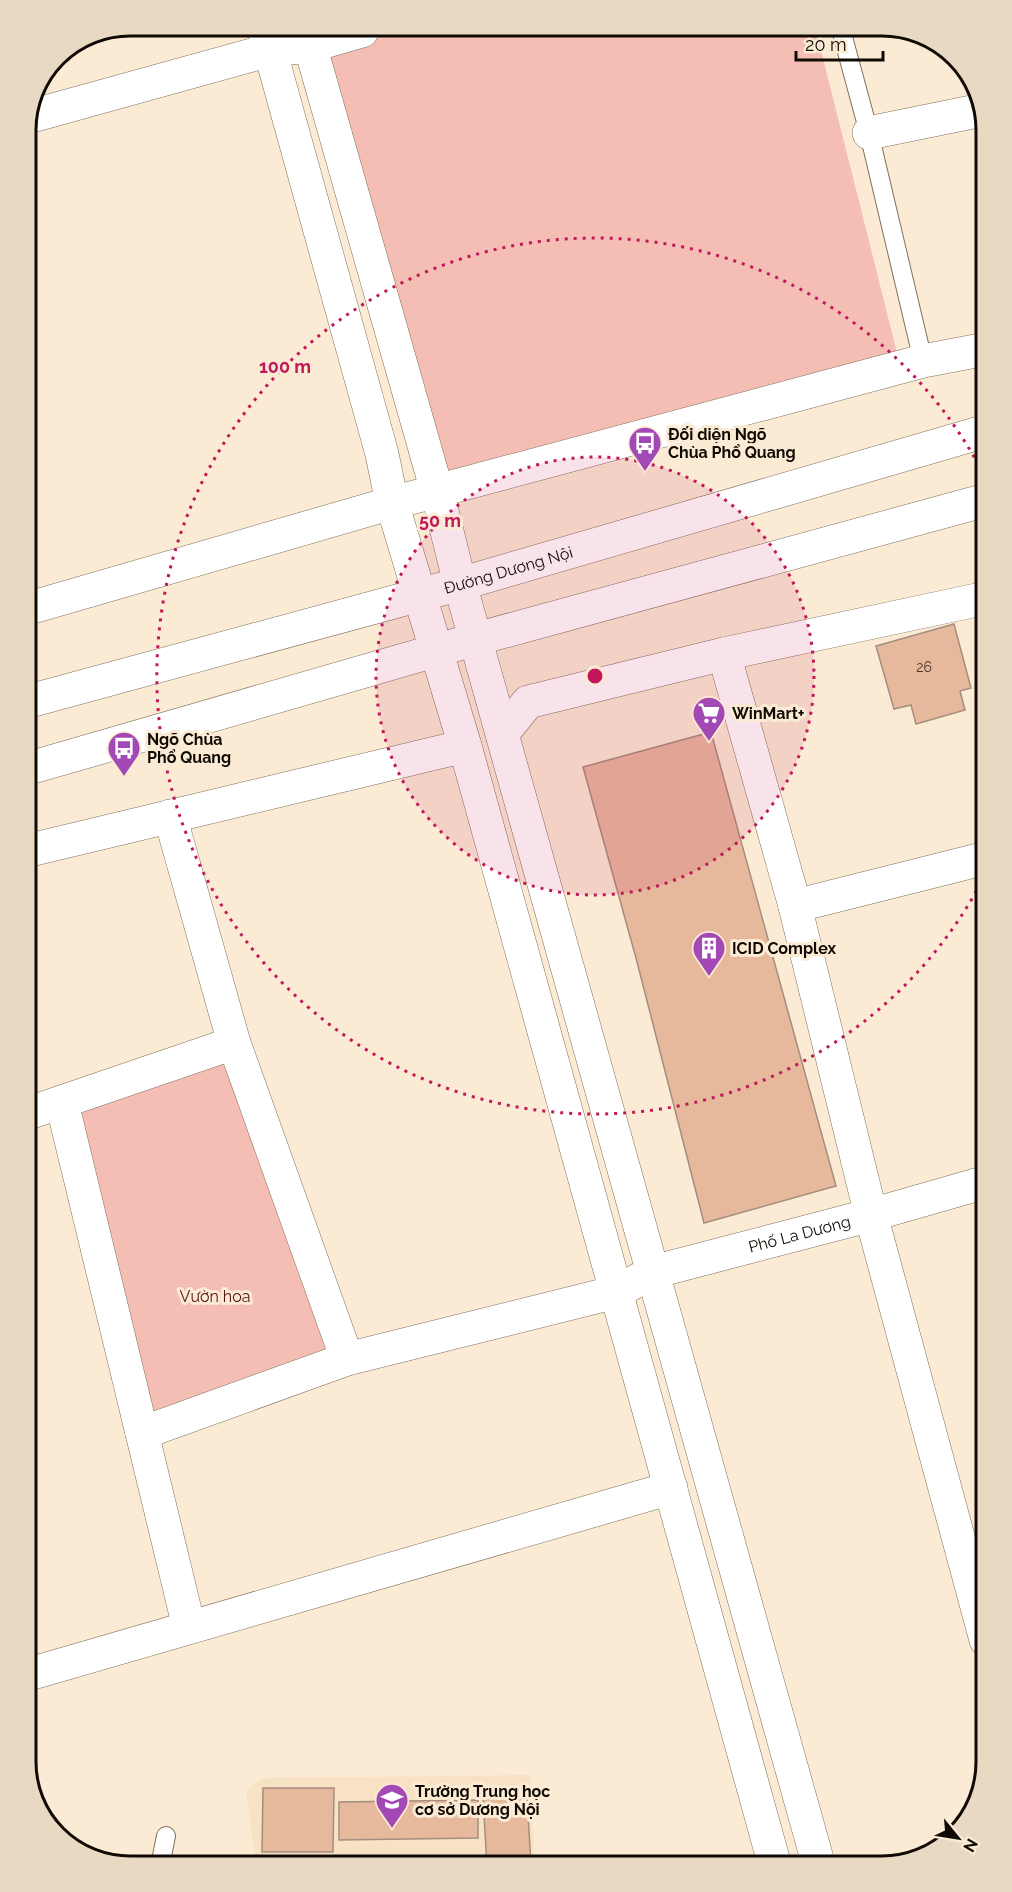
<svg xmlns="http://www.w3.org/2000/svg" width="1012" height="1892" font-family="Raleway,sans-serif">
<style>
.built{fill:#f7e2c4}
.green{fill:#f5beb4}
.building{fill:#e6b89c;stroke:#a58d7f;stroke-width:1.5}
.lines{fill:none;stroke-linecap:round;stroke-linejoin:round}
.service-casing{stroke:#80715d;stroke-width:20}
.minor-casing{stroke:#80715d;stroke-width:34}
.primary-casing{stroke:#80715d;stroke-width:34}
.service{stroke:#fff;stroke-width:18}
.minor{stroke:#fff;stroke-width:33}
.primary{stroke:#fff;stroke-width:33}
.ring{fill:none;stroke:#c2185b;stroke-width:3;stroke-dasharray:3 6}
.labels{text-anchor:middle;stroke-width:6;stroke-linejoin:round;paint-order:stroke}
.number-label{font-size:14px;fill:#46362a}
.poi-label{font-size:16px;font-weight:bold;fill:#100a04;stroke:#fbebd4;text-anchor:start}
.street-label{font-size:16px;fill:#100a04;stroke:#fbebd4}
.park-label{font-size:16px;fill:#56160f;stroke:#fbebd4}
.rim{fill:none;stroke:#100a04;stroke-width:3}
.centre{fill:#c2185b;stroke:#fbebd4;stroke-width:3}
.ring-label{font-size:18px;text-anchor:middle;font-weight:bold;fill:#c2185b;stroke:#fbebd4;stroke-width:6;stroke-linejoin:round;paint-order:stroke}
</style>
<rect width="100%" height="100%" fill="#fbebd4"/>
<path class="built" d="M530 1775 535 1866H256L246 1791 263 1778Z"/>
<path class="green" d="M815 26 898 357 445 482 320 50 406 30Z
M231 1049 341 1356 145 1427 67 1106Z"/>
<path class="building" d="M954 624 971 688 960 691 965 710 916 724 911 705 894 709 876 646Z
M711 732 836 1186 704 1223 636 958 583 767Z
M263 1788H334L333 1852H262Z
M527 1796 531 1866H487L483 1798Z
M478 1800V1838L339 1840V1802Z"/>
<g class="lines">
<defs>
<path id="service" d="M840 26 869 133 923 361
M160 1866 166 1836"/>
<g id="minor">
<path d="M306 31 437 491 460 584 819 1866"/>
<path d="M265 32 382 454 392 503 465 746 775 1866"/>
<path d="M28 117 270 50 310 46 362 31"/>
<path d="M869 133 982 110"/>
<path d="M26 609 392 503 923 361 986 349"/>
<path d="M724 654 795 906 871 1215 986 1640"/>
<path d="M503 733 528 702 724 654 986 598"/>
<path id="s1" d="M170 816 234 1043 347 1359 616 1292 653 1272 871 1215 986 1182"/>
<path d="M26 851 465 746"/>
<path d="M795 906 986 858"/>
<path d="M62 1103 189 1627"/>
<path d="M26 1114 234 1043"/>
<path d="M142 1433 347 1359"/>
<path d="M26 1675 671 1488"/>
</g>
<g id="primary">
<path id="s2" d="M26 702 460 584 986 431"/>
<path d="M26 769 476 639 986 500"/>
</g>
</defs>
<use href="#service" class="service-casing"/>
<use href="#minor" class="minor-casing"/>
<use href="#primary" class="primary-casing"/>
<use href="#service" class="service"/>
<use href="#minor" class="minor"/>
<use href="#primary" class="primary"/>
</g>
<circle cx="595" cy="676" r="219" fill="#c2185b" fill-opacity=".12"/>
<g class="ring">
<circle cx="595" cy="676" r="219"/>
<path d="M985 875A438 438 0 1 1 985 477"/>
</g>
<defs>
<symbol id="bus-pin" viewBox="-11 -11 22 30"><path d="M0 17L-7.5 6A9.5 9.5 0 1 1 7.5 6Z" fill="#a349b5" stroke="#fbebd4"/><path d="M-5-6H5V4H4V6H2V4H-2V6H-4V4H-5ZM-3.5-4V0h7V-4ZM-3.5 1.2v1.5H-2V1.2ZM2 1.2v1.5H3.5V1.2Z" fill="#fff"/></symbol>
<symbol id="supermarket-pin" viewBox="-11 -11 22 30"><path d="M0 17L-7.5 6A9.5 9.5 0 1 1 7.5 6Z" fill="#a349b5" stroke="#fbebd4"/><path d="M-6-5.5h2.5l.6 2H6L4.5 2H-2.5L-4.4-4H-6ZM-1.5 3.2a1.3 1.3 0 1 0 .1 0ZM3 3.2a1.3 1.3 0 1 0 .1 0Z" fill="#fff"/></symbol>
<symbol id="building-pin" viewBox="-11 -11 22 30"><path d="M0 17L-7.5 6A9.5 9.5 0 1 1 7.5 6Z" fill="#a349b5" stroke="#fbebd4"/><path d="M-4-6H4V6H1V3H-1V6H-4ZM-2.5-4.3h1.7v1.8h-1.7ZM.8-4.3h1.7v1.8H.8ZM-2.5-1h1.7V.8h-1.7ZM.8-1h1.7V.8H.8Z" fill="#fff"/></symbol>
<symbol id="school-pin" viewBox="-11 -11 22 30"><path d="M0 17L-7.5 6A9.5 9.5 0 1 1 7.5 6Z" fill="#a349b5" stroke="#fbebd4"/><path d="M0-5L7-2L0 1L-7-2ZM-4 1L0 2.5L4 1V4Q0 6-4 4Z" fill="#fff"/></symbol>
</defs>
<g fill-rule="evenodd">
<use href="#bus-pin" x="626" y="424" width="38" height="52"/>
<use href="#supermarket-pin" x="690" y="694" width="38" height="52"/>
<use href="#bus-pin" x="105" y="729" width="38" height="52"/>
<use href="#building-pin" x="690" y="929" width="38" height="52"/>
<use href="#school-pin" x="373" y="1781" width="38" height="52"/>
</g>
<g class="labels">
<g class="number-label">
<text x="924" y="672">26</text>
</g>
<g class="poi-label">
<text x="668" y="440">Đối diện Ngõ<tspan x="668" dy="18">Chùa Phổ Quang</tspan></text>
<text x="732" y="719">WinMart+</text>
<text x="147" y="745">Ngõ Chùa<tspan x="147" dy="18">Phổ Quang</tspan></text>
<text x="732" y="954">ICID Complex</text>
<text x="415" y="1797">Trường Trung học<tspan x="415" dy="18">cơ sở Dương Nội</tspan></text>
</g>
<g class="street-label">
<text dy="6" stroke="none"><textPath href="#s2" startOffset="500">Đường Dương Nội</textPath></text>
<text dy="6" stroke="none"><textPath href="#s1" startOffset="1042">Phố La Dương</textPath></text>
</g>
<g class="park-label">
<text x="215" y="1302">Vườn hoa</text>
</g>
</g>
<path d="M0 0H1012V1892H0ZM130 36H882A94 94 0 0 1 976 130V1762A94 94 0 0 1 882 1856H130A94 94 0 0 1 36 1762V130A94 94 0 0 1 130 36Z" fill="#e8d9c3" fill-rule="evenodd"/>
<path class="rim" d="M130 36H882A94 94 0 0 1 976 130V1762A94 94 0 0 1 882 1856H130A94 94 0 0 1 36 1762V130A94 94 0 0 1 130 36Z"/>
<circle cx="595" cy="676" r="9" class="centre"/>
<g class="ring-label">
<text x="285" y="373">100 m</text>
<text x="440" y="527">50 m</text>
</g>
<g transform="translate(958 1838) rotate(120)" stroke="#fbebd4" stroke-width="4.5" paint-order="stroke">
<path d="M0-4.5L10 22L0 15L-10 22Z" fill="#100a04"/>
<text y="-9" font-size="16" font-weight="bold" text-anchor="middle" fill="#100a04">N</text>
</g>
<path d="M796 51v9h87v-9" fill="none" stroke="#100a04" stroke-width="3"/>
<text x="805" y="51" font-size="18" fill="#100a04" stroke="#fbebd4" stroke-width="4.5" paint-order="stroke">20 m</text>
</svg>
